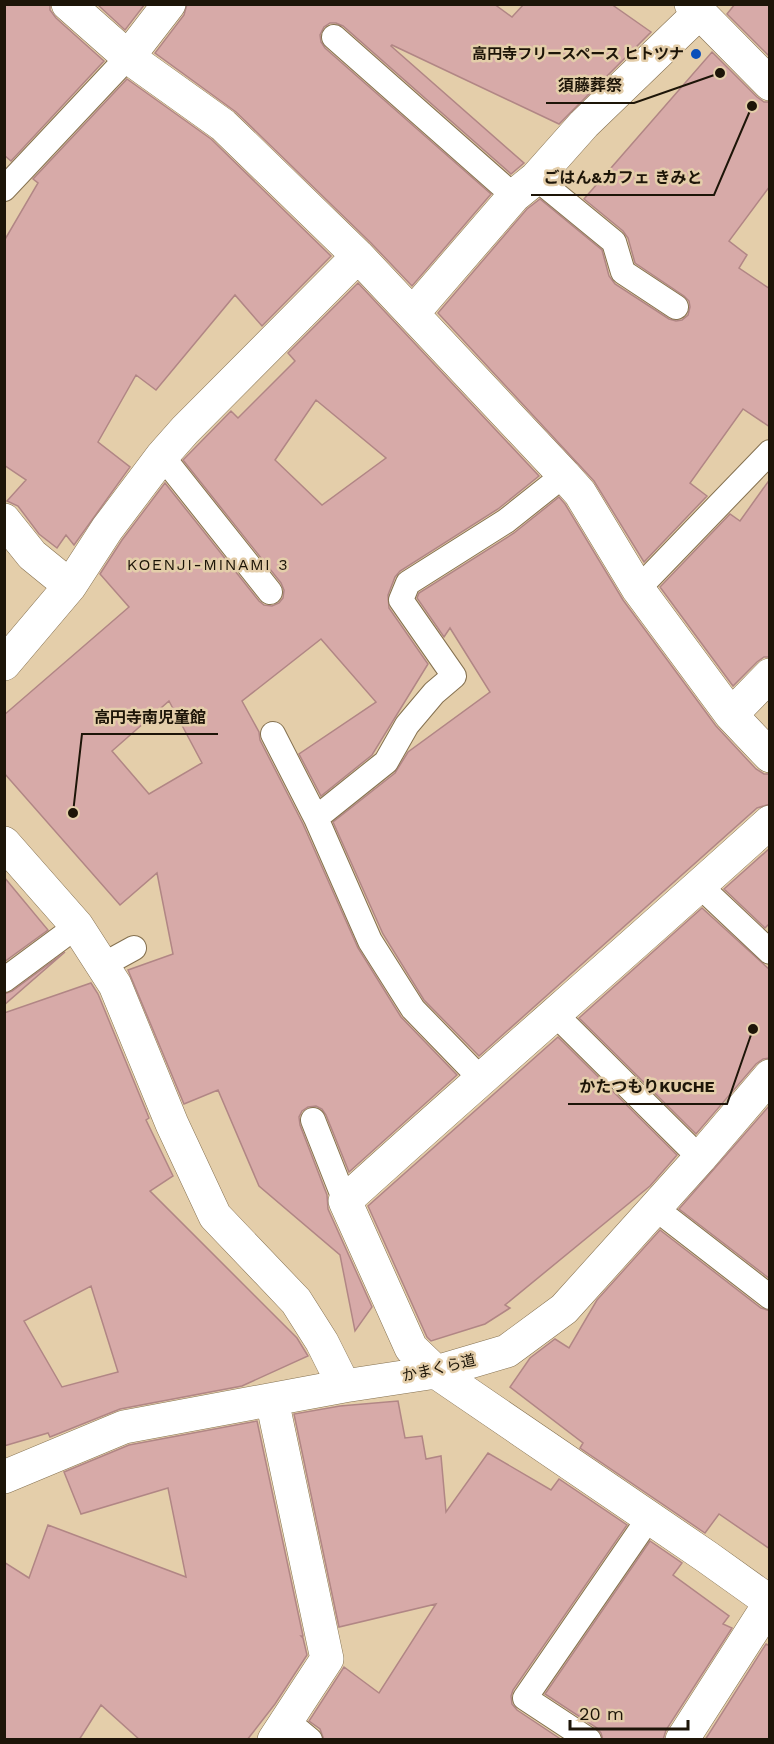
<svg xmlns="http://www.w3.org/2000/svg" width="774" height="1744" font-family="'Work Sans','Noto Sans JP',sans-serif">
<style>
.building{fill:#d7aaa8;stroke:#b18685;stroke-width:1.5;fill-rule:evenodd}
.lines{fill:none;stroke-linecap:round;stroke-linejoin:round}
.service-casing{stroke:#857150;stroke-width:26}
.minor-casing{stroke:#857150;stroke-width:34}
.service{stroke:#fff;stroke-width:24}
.minor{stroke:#fff;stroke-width:33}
.poi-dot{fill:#094fba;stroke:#e4ceaa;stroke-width:2}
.labels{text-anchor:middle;stroke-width:5;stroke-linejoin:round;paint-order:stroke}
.poi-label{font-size:15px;font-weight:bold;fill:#1d1508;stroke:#e4ceaa;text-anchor:end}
.street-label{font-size:15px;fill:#1d1508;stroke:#e4ceaa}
.neighbourhood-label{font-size:16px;letter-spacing:1.5px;fill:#1d1508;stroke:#e4ceaa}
.leader{fill:none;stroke:#1d1508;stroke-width:2}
.callout-dot{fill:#1d1508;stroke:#e4ceaa;stroke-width:2}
.callout-label{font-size:16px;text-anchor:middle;font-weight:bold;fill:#1d1508;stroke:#e4ceaa;stroke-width:5;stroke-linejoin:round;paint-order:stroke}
</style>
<rect width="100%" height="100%" fill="#e4ceaa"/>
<path class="building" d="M4 4H50V10L56 18 104 61 11 161 4 155Z
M97 4H145L125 30Z
M187 4H494L512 17 524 4H611L651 32 559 124 392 45 391 46 524 163 511 174 343 26 336 23H330L324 27 320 35 321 42 325 48 491 194 412 286 371 243 236 112 155 53 184 15Z
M735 4H770V57L727 14Z
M712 52 757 97 764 102H770V186L729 241 747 255 739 268 770 289V427L743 409 690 483 707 496 644 562 594 481 438 313 527 209 540 199 602 250 609 276 615 284 669 319 676 321 682 320 688 315 690 307 689 301 684 296 635 263 628 238 623 231 584 199Z
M127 79 211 139 331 256 262 326 235 295 156 390 136 375 98 442 130 467 74 545 66 535 57 548 39 534 18 506 7 501 26 480 4 465V241L38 183 33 179Z
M358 283 539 476 498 509 400 571 395 577 388 595 389 608 428 664 372 755 321 796 299 754 376 702 321 639 242 701 259 732 260 740 303 824 358 948 401 1017 457 1075 349 1172 326 1115 322 1109 316 1106 308 1107 302 1111 299 1117 300 1125 327 1195 328 1209 372 1307 355 1331 340 1255 259 1186 218 1090 184 1104 128 970 173 954 157 873 120 905 4 773V715L129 607 100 574 122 540 165 483 259 601 264 605 272 606 279 603 283 598 284 590 281 583 183 460 231 411 238 418 295 361 288 353ZM316 400 386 458 322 505 275 460ZM169 701 202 763 149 794 112 751Z
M770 479V657H764L757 662 733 686 660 587 730 514 740 521Z
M559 497 565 504 623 600 716 726 756 769 764 774H770V804L757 808 479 1056 424 1000 383 934 333 822 395 773 408 752 490 692 450 628 444 637 417 598 419 593 514 533Z
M770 848V923L765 928 724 889Z
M4 877 48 930 4 962Z
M702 908 770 970V1058L763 1059 756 1064 696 1134 579 1018Z
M65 952 4 1005V994L12 991Z
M91 983 98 994 149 1118 146 1120 173 1176 150 1191 297 1338 308 1356 242 1386 120 1409 50 1437 48 1433 4 1446V1013ZM91 1286 118 1372 62 1387 24 1321Z
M558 1037 677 1155 650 1186 505 1305 510 1308 485 1324 431 1341 427 1337 368 1206Z
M770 1105V1279L679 1209Z
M660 1230 761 1308 770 1311V1549L719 1514 705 1533 580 1448 583 1443 510 1387 530 1358 555 1339 569 1348 597 1300Z
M398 1401 405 1438 422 1436 426 1459 441 1456 446 1512 488 1453 551 1490 559 1479 627 1525 513 1690 511 1696 512 1704 517 1710 562 1740H324L320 1729 309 1721 344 1667 379 1693 436 1604 339 1627 294 1414 340 1406Z
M257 1421 303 1636H301L303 1638 307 1655 275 1704 247 1740H140L101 1705 79 1740H4V1562L29 1578 48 1525 186 1577 168 1488 81 1514 64 1472 129 1445Z
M650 1541 682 1563 673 1575 729 1616 723 1624 732 1628 666 1730 663 1740H603L601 1733 597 1728 545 1694Z
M766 1644 770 1646V1740H705Z"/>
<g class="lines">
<defs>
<path id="service" d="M334 37 514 196
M536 178 614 242 623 272 676 307
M4 189 128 57
M162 456 270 592
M638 589 770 452
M273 734 316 818 370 941 413 1009 480 1078
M316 818 386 762 407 725 434 693 454 676 401 600 408 583 506 521 564 475
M700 886 770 952
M103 965 134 948
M4 980 77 926
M555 1014 700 1158
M313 1120 345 1201
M655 1208 770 1297
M286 1720 310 1740
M589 1740 525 1698 649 1518"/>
<path id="minor" d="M68 4 128 57 223 125 358 256 564 475 580 493 638 589 731 715 770 756
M691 4 770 84
M128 57 169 4
M413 313 514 196 536 178 584 124 699 13
M4 520 32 555 70 586
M4 664 70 586 107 529 162 456 185 430 358 256
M731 715 770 675
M770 822C629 950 485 1074 345 1201L411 1348 436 1372 707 1557 770 1602
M4 843 77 926 115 985 172 1124 215 1216 296 1301 322 1342 344 1386
M272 1400 327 1659 274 1740
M4 1477 124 1427 344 1386 436 1372 507 1351 564 1309 700 1158 770 1076
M682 1740 770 1603"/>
</defs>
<use href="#service" class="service-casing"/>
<use href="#minor" class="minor-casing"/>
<use href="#service" class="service"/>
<use href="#minor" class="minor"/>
</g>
<circle class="poi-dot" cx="696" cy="54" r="6"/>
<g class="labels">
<g class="poi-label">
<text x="684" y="59">高円寺フリースペース ヒトツナ</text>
</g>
<g class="street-label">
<text transform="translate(439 1368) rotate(-13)" y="5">かまくら道</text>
</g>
<g class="neighbourhood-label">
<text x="208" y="570">KOENJI-MINAMI 3</text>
</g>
</g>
<path class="leader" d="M720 73L634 103H546M752 106L714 195H531M73 813L82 734H218M753 1029L727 1104H568"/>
<g class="callout-dot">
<circle cx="720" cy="73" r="6"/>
<circle cx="752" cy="106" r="6"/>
<circle cx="73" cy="813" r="6"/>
<circle cx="753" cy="1029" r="6"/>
</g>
<g class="callout-label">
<text x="590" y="91">須藤葬祭</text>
<text x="623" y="183">ごはん&amp;カフェ きみと</text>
<text x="150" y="723">高円寺南児童館</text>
<text x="647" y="1092">かたつもりKUCHE</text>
</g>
<rect width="774" height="1744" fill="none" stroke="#1d1508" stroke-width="12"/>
<path d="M570 1720v9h118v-9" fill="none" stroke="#1d1508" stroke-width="3"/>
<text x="579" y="1720" font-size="18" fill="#1d1508" stroke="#e4ceaa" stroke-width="4.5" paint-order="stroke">20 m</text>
</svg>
